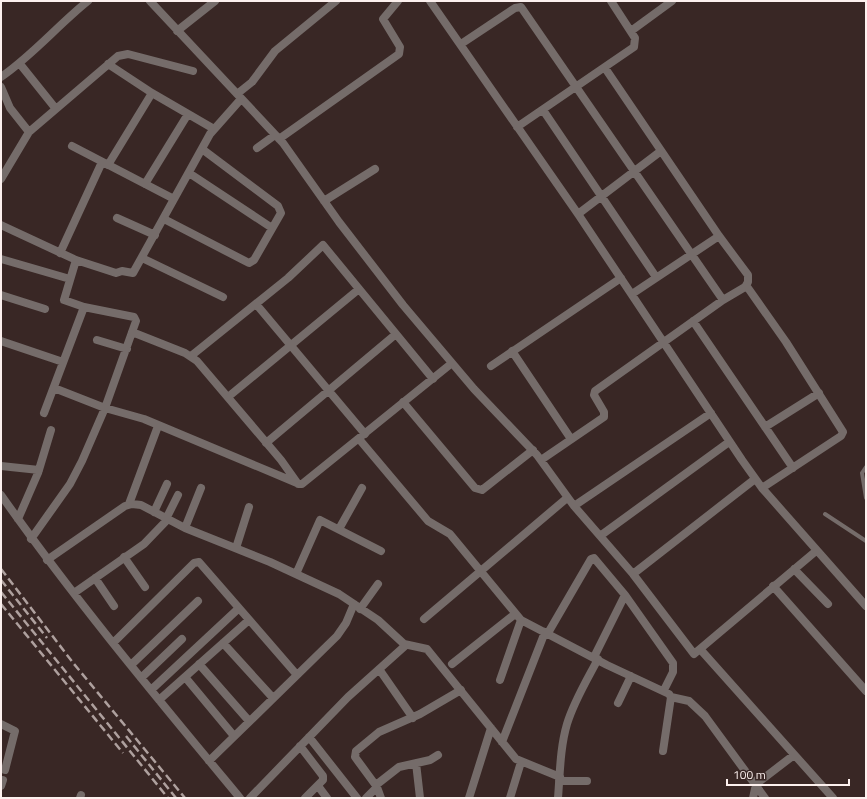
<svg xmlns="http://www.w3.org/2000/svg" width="867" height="799" font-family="'Titillium Web',sans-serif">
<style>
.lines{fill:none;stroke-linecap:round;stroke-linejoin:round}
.service{stroke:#756c6a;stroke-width:4}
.minor{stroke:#756c6a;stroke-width:8}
.rail{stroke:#aea09e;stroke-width:2.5;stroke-dasharray:8 4;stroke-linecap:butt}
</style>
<rect width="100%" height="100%" fill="#392725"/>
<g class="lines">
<path class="service" d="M866 467 862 473 866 498
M825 514 866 541"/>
<path class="minor" d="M150 1 283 143 339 222 403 305 474 389 537 455 574 506 633 574 694 654 816 551
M430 1 578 214 742 460 762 488 866 606
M177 31 215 1
M631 31 672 1
M461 44 515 8 521 7 723 300
M20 64 56 109
M108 64 152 93 214 129
M605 68 719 236 748 275V282L745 287
M1 77C32 56 58 25 88 1
M1 87 10 108 29 132
M237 94 252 82 275 51 336 1
M543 110 656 277
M517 127 634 47 635 38 611 1
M279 139 399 54 400 47 383 19 398 1
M72 146 174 199
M257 148 275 135
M108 165 152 93
M189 173 272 228
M1 179 29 132 118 56 128 54 193 71
M145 184 188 114
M324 201 375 169
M578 214 661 151
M117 218 155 235
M164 219 249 263 254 260 281 213 278 206 202 149
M1 225 76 260 116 273 122 271 133 273 210 134 241 99
M60 253 102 162
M142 258 223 297
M1 259 70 279
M632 294 719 236
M1 295 45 309
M256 304 365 434
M693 321 793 468
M132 332 185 353 197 361 281 460 298 484H302L452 363
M97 340 127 349
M1 341 63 362
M512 351 571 439
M191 356 288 278 323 245 433 379
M491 366 621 278
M54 388 105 408 144 419 297 483
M228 397 359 289
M403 402 475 488 482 490 533 450
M44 413 84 307
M765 427 819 393
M359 439 428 521 450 534 521 620 607 665 669 694 671 697 663 751
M266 443 396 334
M541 460 604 417V412L594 395 595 391 723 300 745 287 748 288 786 342 843 432 841 436 762 488
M1 466 39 470
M1 495C75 600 158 699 240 798
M129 504 158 426
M574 506 711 413
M154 512 167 484
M18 519 38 473 51 430
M166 519 178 495
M185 528 201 488
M339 529 362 488
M600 536 729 442
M31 539 70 484 82 461 105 408 136 321 134 317 84 307 64 300 76 260
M236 548 249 507
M124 557 145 587
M47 560 125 506 132 504 141 505 185 528 270 562 339 594 378 620 404 644 427 649 516 759 560 777
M794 569 828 604
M296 574 320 520 381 551
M633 574 755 479
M95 578 114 606
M773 586 866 691
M74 593 144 544 168 519
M360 609 378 584
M424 619 567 498
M548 633 591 559 594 558 625 595 673 663V672L664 690
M113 643 194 563 199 562 297 675
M223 643 273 698
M700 649 833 798
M594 657 625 595
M199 664 249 721
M452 664 515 614
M131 665 198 601
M379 669 413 718
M185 677 234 736
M141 678 182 639
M500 680 521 620
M151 690 239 608
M671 697 689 701 705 716 765 798
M159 700 249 620
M618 703 631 676
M1 724 15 731 5 770
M309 737 357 798
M502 742 545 632
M300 746 323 776V780L305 798
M209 761 337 636 346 623 354 604
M416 763 420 798
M559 781H587
M376 785 399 767 430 760 438 755
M1 786 3 780
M318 786 327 798
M80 798 81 795
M250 798 348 697 406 645
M366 798 377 787
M381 798 377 787 355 757 356 751 379 732 420 714 461 690
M469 798 491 728
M510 798 521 762
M558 798C560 773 560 748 567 724 574 701 587 680 598 659
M753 798 756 784 794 755"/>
<path class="rail" d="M1 569 74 664 185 798
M1 580 47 638
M1 592 168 798
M1 604 123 753
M126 736 176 798"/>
</g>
<rect width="867" height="799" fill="none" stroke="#fcf0ee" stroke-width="4"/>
<path d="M727 779v6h122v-6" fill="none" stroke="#fcf0ee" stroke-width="2"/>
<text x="733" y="779" font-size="12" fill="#fcf0ee" stroke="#392725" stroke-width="3" paint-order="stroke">100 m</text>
</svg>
